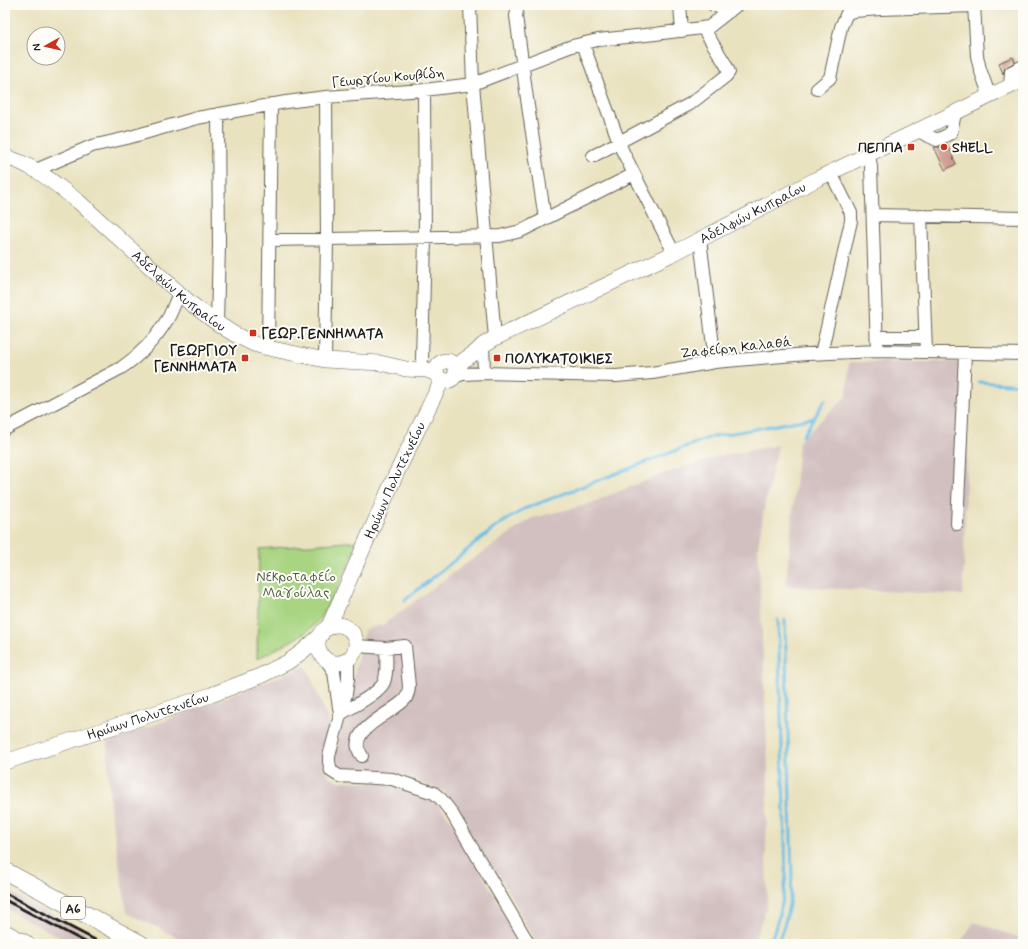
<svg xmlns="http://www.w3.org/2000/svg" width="1028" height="949" font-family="Mynerve,sans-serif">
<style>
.industrial{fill:#d2bfbf}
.green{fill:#a9d582;stroke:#62784f}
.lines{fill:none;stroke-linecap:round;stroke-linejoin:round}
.stream{stroke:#69bde5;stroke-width:3}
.building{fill:#cf9990}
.minor-casing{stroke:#646155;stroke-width:14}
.major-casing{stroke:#646155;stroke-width:16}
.highway-casing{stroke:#646155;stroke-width:18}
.minor{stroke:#fff;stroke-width:12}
.major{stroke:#fff;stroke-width:15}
.highway{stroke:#fff;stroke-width:17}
.rail{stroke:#1c1c1c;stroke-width:3}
.poi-dot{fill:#c8321e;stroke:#fdfcf7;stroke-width:1.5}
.labels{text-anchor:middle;stroke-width:4;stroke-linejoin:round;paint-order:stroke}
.shield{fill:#fdfcf7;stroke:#605f5e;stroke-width:1}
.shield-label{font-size:13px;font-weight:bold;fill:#1c1c1c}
.street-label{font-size:14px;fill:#1c1c1c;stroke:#fdfcf7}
.poi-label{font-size:14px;font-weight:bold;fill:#1c1c1c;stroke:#fdfcf7;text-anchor:start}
.park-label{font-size:14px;fill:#4d5d40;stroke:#fdfcf7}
</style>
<rect width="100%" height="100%" fill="#fdfcf7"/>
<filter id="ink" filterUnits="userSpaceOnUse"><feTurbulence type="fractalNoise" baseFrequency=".025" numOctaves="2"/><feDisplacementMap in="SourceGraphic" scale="8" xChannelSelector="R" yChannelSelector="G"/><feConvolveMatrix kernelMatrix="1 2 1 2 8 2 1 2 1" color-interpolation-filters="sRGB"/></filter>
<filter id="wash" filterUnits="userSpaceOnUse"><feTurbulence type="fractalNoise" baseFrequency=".012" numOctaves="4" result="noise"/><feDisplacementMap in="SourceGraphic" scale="16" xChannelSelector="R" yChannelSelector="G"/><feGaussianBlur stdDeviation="0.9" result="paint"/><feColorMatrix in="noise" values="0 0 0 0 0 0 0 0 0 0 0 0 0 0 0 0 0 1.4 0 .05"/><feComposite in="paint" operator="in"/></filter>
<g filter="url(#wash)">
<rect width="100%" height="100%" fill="#e9e2bf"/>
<path class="industrial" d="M849 362H969L963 595 786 586 799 441 847 396Z
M778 445 764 509 758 547 768 770 766 849 767 905 753 944H537L498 874H492L445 792 396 774 346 770 338 764 335 755 365 629 383 625 457 570 532 518 586 505 657 476 716 457Z
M306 666 331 726 325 768 330 778 339 781 384 783 402 787 425 795 438 805 452 821 522 944H191L127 913 110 807 107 743Z
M5 890 26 901 108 944H72L5 908Z
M974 922 1023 939V944H959Z"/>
<path class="green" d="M359 541C346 568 329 615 306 632 291 642 273 650 257 659L259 549Z"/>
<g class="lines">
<path class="stream" d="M979 382 1023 385
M803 436 825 400
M405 600 497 526 524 509 711 437 814 418
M769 944C779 922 784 900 786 876L778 620
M777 944C787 922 791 900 792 876L785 620"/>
</g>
<g id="blocks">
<path class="building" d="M1013 57 1015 62 1005 68 1003 74 999 63Z
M947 144 956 164 945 170 934 147H940Z"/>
</g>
</g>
<g filter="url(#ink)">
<use href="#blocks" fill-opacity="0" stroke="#646155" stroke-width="1"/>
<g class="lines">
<defs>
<path id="minor" d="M470 5 473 84 495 338
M518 5 516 16 528 106 545 219
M680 5 682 31
M713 5 730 11
M974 5 977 56 980 69 990 97
M583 44 622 150 674 253
M1010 87 1011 72 1023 66
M817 89 830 78 841 27 847 13 854 11 880 9 974 6
M918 131 937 140 951 133 955 113
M869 154 871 167 877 351
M593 156 690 104 726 76 729 72 726 65 703 28
M36 170 92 146 127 138 197 118 286 102 326 97 424 90 473 84 572 46 598 40 655 34 709 27 737 5
M873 215 1023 218
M921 215 926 352
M700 239 715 362
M270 240 500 236 521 231 634 174
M217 323 219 245 218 114
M877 337H925
M483 345 484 373
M268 348 271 104
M821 354 851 221V213L831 173
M325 360 327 239 326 97
M422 360 425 238 424 90
M453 377 463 374 484 373 616 376 652 373 715 362 807 354 877 351 1023 354
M5 429 121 368C139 356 156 338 167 320 172 312 175 302 179 294
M957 524 965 353
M356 646 386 648 405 646 409 686C409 691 408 694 406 698 395 713 342 730 362 756
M348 660V679L346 694 329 756V762L331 771 339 776 392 779 434 793 441 799 451 812 529 944
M327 661 334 672 339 708
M339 715C350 708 380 693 384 682 388 672 386 658 386 648"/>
<g id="major">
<path id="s1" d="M5 157C35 165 55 184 79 202L190 303 217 323 234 334 254 344 268 348 325 360 380 363 406 369 427 370 437 374"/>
<circle cx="446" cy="371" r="10"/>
<path id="s2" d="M456 368 464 360 476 352 483 345 495 338 674 253 817 179 1023 80"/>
<circle cx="337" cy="644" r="19"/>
<path id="s3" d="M328 628 396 474 442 380"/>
<path id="s4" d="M5 762 211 695 260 676 288 662 303 651 321 635"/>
</g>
<path id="highway" d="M5 871 141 944
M5 933 26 944"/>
</defs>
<use href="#minor" class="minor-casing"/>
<use href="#major" class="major-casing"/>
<use href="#highway" class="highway-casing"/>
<use href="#minor" class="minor"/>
<use href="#major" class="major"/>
<use href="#highway" class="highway"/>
<path class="rail" d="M5 893 103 944
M5 900 89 944"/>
</g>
</g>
<g class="poi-dot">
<rect x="907" y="143" width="8" height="8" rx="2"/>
<circle cx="944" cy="147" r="4"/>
<rect x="249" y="329" width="8" height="8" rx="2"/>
<rect x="241" y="354" width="8" height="8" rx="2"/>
<rect x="493" y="354" width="8" height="8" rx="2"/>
</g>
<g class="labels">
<rect class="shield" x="61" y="897" width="24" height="22" rx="3"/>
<g class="shield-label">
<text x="73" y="913">Α6</text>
</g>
<g class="street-label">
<text transform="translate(388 77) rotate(-5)" y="5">Γεωργίου Κουβίδη</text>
<text dy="5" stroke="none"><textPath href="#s2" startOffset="336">Αδελφών Κυπραίου</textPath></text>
<text dy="5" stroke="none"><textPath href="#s1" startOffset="221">Αδελφών Κυπραίου</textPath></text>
<text transform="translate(736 347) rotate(-6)" y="5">Ζαφείρη Καλαθά</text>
<text dy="5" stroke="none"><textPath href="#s3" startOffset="162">Ηρώων Πολυτεχνείου</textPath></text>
<text dy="5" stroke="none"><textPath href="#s4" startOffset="150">Ηρώων Πολυτεχνείου</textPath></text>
</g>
<g class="poi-label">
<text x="903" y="152" text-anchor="end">ΠΕΠΠΑ</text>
<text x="952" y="152">SHELL</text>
<text x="261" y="338">ΓΕΩΡ.ΓΕΝΝΗΜΑΤΑ</text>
<text x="237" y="355" text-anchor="end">ΓΕΩΡΓΙΟΥ<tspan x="237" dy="16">ΓΕΝΝΗΜΑΤΑ</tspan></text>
<text x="505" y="363">ΠΟΛΥΚΑΤΟΙΚΙΕΣ</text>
</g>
<g class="park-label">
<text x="296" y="581">Νεκροταφείο<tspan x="296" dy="16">Μαγούλας</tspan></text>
</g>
</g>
<rect width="1028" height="949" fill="none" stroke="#fdfcf7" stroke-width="20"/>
<g transform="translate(46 46) rotate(262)"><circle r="19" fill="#fdfcf7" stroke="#a3a29f"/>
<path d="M0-3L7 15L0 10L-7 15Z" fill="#c8321e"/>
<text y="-6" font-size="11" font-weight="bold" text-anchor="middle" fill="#1c1c1c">N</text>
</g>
</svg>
